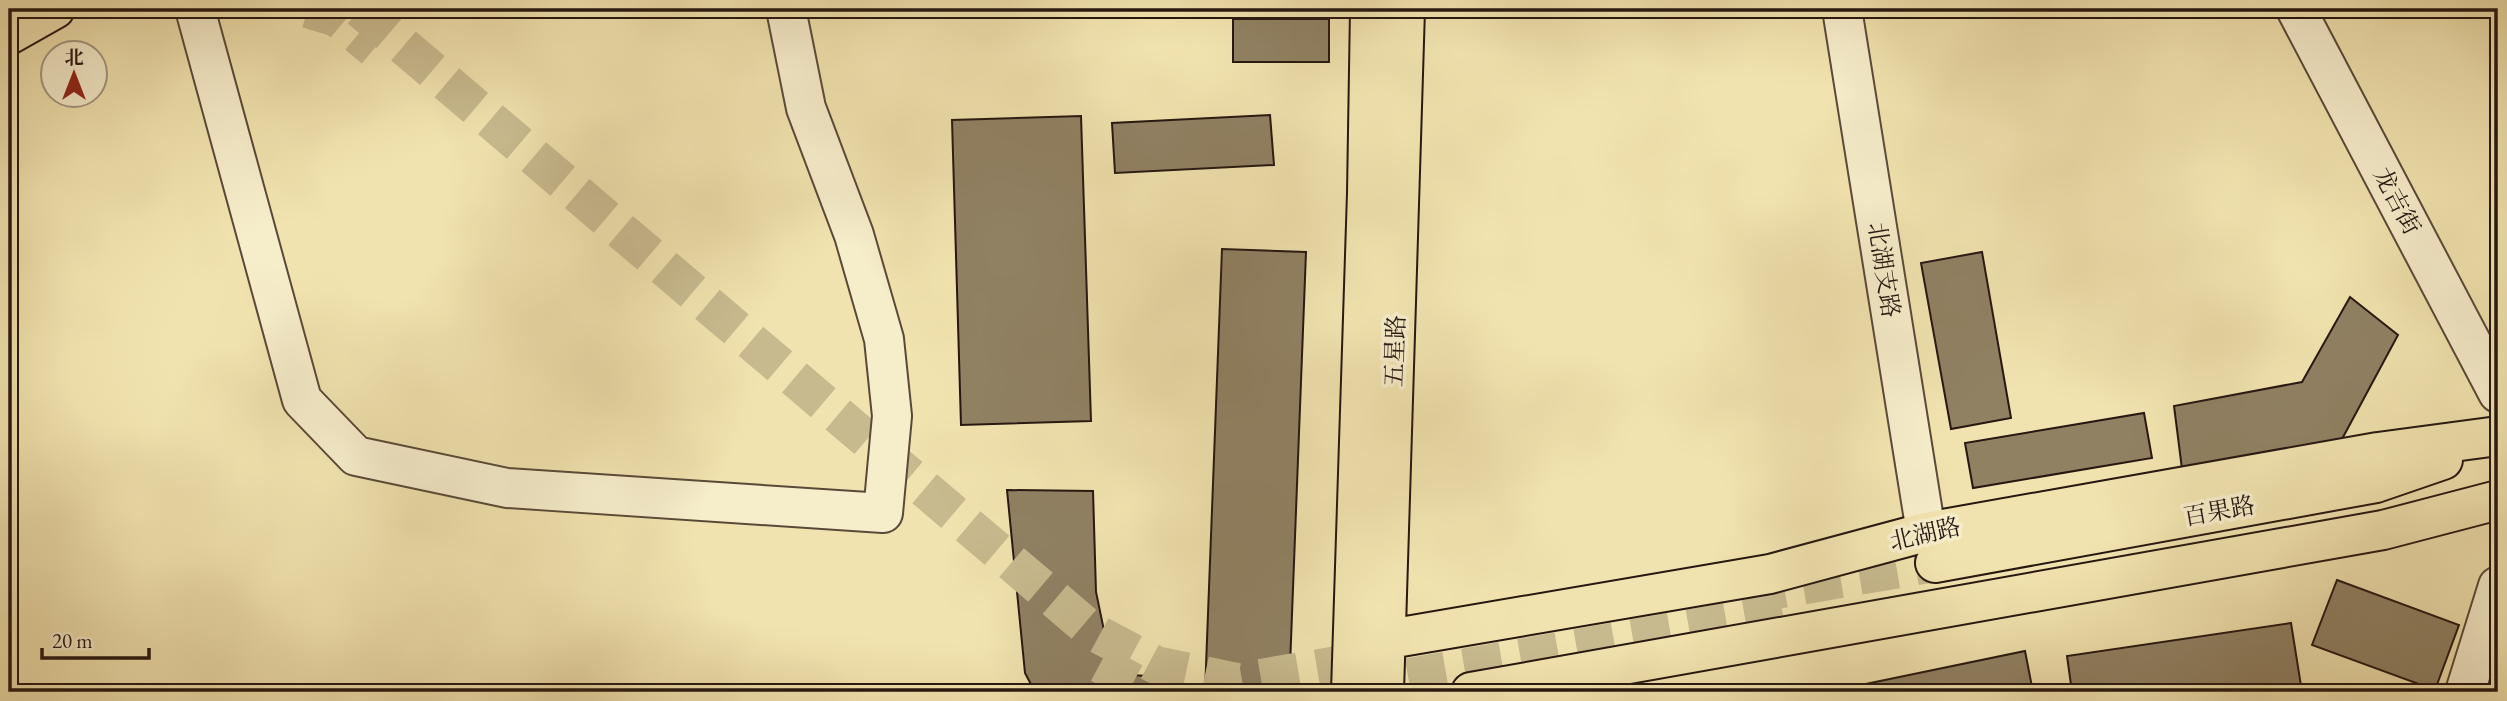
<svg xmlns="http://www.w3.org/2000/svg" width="2507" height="701" font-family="'EB Garamond','Noto Serif SC',serif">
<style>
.building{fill:#908163;stroke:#261711;stroke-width:2}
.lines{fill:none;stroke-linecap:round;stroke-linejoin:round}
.major-tunnel{stroke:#c8ba8f;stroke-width:38;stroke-dasharray:38 19;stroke-linecap:butt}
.minor-casing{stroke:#594a38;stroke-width:42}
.major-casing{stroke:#261711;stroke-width:42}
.minor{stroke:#f6edcb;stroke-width:38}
.major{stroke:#f1e3af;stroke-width:38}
.labels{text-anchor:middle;stroke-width:7;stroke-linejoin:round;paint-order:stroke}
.street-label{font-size:24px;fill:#261711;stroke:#f6edcb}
</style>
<rect width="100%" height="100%" fill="#f1e3af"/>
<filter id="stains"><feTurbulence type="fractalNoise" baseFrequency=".00286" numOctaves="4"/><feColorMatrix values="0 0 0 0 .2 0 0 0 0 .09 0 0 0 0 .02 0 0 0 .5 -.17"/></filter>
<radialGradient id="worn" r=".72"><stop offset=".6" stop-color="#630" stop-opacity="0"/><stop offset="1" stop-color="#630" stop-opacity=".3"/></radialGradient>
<path class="building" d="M1233 19H1329V62H1233Z
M1270 115 1274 165 1115 173 1112 123Z
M1081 116 1091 421 961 425 952 120Z
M1222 249 1306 252 1289 692H1205Z
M1982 252 2011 418 1951 429 1921 263Z
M2350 297 2398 335 2342 439 2182 469 2174 406 2302 382Z
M2144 413 2152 458 1973 488 1965 443Z
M1007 490 1093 491 1096 592 1113 674 1183 678V692H1035L1025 673Z
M2337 580 2459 625 2435 690 2312 645Z
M2291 623 2302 692H2072L2067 656Z
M2025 651 2033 692H1827Z"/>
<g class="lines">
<path class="major-tunnel" d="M308 9 337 18 374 49
M360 9 1092 631 1156 665 1237 682 1384 657
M1747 595 1935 563
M1100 664 1152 692
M1352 687 1789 611"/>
<defs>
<path id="minor" d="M195 9 302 400 356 456 507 488 883 513 892 416 884 339 854 235 806 108 786 9
M1842 9 1926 532
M2296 9 2498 393
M2465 692 2498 586"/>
<path id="major" d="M9 35 55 9
M1935 563 2376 483 2443 460
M1354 645 1770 574 1926 532 2378 452 2498 436
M1351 692 1367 193 1370 9
M1384 692 1405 9
M1471 692 2383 530 2498 500"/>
</defs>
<use href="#minor" class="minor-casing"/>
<use href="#major" class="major-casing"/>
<use href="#minor" class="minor"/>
<use href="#major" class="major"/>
</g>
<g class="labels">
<g class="street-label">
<text transform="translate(2397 201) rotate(62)" y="8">龙吉街</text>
<text transform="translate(1884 270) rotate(81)" y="8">北湖支路</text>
<text transform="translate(1395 351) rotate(-88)" y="8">五星路</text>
<text transform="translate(2219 511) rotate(-10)" y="8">百果路</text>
<text transform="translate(1925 534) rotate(-13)" y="8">北湖路</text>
</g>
</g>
<rect width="2507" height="701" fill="none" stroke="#f1e3af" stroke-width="35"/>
<rect x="10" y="10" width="2486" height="680" fill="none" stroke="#261711" stroke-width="3.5"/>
<rect x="18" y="18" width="2472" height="666" fill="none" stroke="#261711" stroke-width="2"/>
<g transform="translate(74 74)"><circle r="33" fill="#f6edcb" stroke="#a39781" stroke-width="2"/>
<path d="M0-5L12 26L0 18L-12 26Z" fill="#8f2418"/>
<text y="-10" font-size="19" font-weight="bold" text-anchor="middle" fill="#261711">北</text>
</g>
<path d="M42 648v10h107v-10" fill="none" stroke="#261711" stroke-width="3.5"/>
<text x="52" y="648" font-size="21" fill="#261711" stroke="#f6edcb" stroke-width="5" paint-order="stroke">20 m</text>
<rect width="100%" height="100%" filter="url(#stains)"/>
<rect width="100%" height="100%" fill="url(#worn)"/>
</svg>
